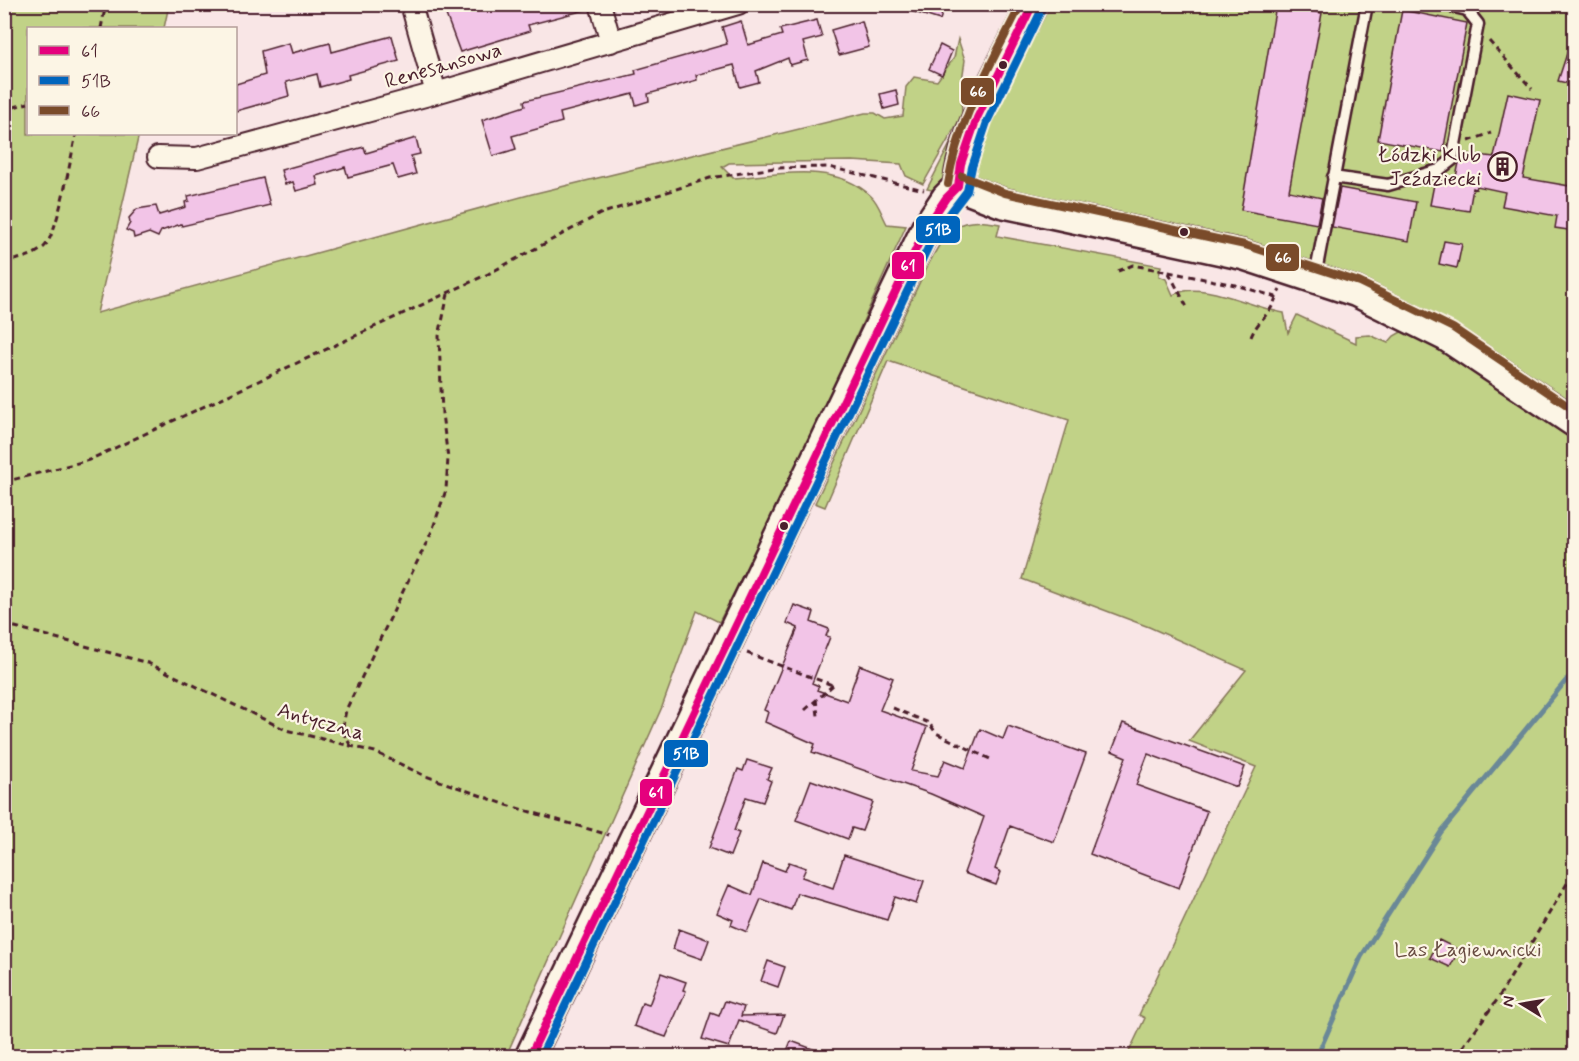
<svg xmlns="http://www.w3.org/2000/svg" width="1579" height="1061" font-family="Mynerve,sans-serif">
<style>
.green{fill:#c1d287;stroke:#867859;stroke-width:1.5}
.lines{fill:none;stroke-linecap:round;stroke-linejoin:round}
.stream{stroke:#6a8897;stroke-width:5}
.building{fill:#f2c4e7;stroke:#4a1f2b;stroke-width:1.5}
.lane-casing{stroke:#4a1f2b;stroke-width:15}
.street-casing{stroke:#4a1f2b;stroke-width:24}
.secondary-casing{stroke:#4a1f2b;stroke-width:33}
.path{stroke:#4a1f2b;stroke-width:3;stroke-dasharray:6 4.5;stroke-linecap:butt}
.lane{stroke:#fcf5e5;stroke-width:10}
.street{stroke:#fcf5e5;stroke-width:20}
.secondary{stroke:#fcf5e5;stroke-width:28}
.bus-1-casing{stroke:#fcf5e5;stroke-width:12}
.bus-2-casing{stroke:#fcf5e5;stroke-width:12}
.bus-3-casing{stroke:#fcf5e5;stroke-width:12}
.bus-1{stroke:#e5007d;stroke-width:8}
.bus-2{stroke:#0065bd;stroke-width:8}
.bus-3{stroke:#7a4b2a;stroke-width:8}
.bus-dot{fill:#4a1f2b;stroke:#fcf5e5;stroke-width:2}
.labels{text-anchor:middle;stroke-width:4.5;stroke-linejoin:round;paint-order:stroke}
.street-label{font-size:21px;fill:#4a1f2b;stroke:#fcf5e5}
.poi-label{font-size:21px;fill:#4a1f2b;stroke:#fcf5e5;text-anchor:end}
.park-label{font-size:21px;fill:#684c42;stroke:#fcf5e5}
.line-badge{stroke:#fcf5e5;stroke-width:2}
.badge-label{font-size:16px;text-anchor:middle;font-weight:bold;fill:#fff}
</style>
<rect width="100%" height="100%" fill="#f9e6e6"/>
<filter id="ink" filterUnits="userSpaceOnUse"><feTurbulence type="fractalNoise" baseFrequency=".0167" numOctaves="2"/><feDisplacementMap in="SourceGraphic" scale="12" xChannelSelector="R" yChannelSelector="G"/><feConvolveMatrix kernelMatrix="1 2 1 2 8 2 1 2 1" color-interpolation-filters="sRGB"/></filter>
<g filter="url(#ink)">
<path class="green" d="M5 5H169L164 28H28V134H139L97 313 532 194 865 113H875L885 119 903 116 906 87 914 77 937 81 954 58 958 39 965 60 961 87 962 115 923 184 906 176 901 164 852 161 729 163 722 167 733 178C778 175 834 161 871 196 878 202 882 215 887 224L906 226 791 481 719 622 697 611 662 707 506 1056H5Z
M1021 5H1574V1056H1127L1145 1018 1139 1015 1256 767 1189 741 1246 670 1149 627 1022 579 1069 420 888 361 825 507 815 503 925 271C946 232 952 214 1000 224L997 236 1161 266 1159 276 1166 279 1173 295C1201 279 1252 308 1284 313L1288 333 1297 315 1356 343V336L1370 335 1388 343 1394 336 1403 331 1344 275 927 189Z"/>
<g class="lines">
<path class="stream" d="M1317 1056 1361 957 1441 832 1574 671"/>
</g>
<path class="building" d="M442 4H588L589 9 528 25 530 31 460 52Z
M901 4H945L940 20 901 8Z
M1276 5 1322 13 1289 191 1322 198 1317 224 1241 210Z
M1402 10 1467 23 1443 152 1378 140Z
M817 20 822 37 803 42 808 60 790 65 788 58 756 71 759 82 740 87 734 65 696 75 697 80 648 94 649 101 636 105 633 94 560 113 562 122 512 136 516 149 493 156 482 120 525 106 524 101 636 74 635 70 727 44 722 27 741 21 748 45 782 35 780 29Z
M862 21 869 47 839 55 831 30Z
M392 36 399 61 348 75 349 79 320 87 317 74 286 82 289 96 236 111V84L265 75 261 51 289 43 292 53 330 43 332 52Z
M1572 38 1575 39V85L1558 81Z
M940 45 952 51 942 75 929 69Z
M896 90 899 105 884 109 880 94Z
M1508 93 1540 100 1523 178 1575 187V231L1555 228 1557 216 1502 206 1505 192 1477 186 1476 189 1473 188 1469 211 1430 205 1435 179 1455 182 1461 153 1494 157Z
M416 138 420 154 411 156 416 174 398 179 393 165 348 177 345 167 316 176 318 185 296 191 293 182 285 184 281 170 364 147 366 153Z
M263 178 270 205 182 226 181 224 161 231 158 237 149 233 134 238 133 233 126 230 130 223 129 218 137 209 156 206 159 215 186 207 185 202 189 201 188 196Z
M1340 188 1416 202 1409 241 1332 227Z
M1444 241 1462 244 1457 268 1439 264Z
M794 605 814 612 811 622 829 629 826 636 830 637 812 683 819 686 817 690 847 701 860 665 893 678 880 710 927 727 911 771 938 776 945 760 965 768 980 729 1003 739 1008 726 1086 754 1054 842 1010 826 995 869 1001 872 996 885 964 873 984 817 931 794 812 752 815 744 765 722 768 712 764 710 798 628 787 623Z
M1123 723 1245 767 1237 787 1148 754 1136 785 1207 811 1179 888 1090 854 1126 757 1112 751Z
M747 760 772 768 767 779 771 781 763 802 746 797 734 831 739 833 730 856 709 848 738 769 743 771Z
M811 780 873 802 862 831 852 828 848 839 796 820Z
M844 855 924 881 916 904 895 897 887 920 797 893 791 910 761 899 747 932 731 925 733 920 717 913 729 885 752 895 763 863 785 871 789 862 806 868 802 877 833 888Z
M679 929 709 940 702 959 673 949Z
M1439 940 1459 950 1450 967 1430 958Z
M768 961 785 967 778 987 761 981Z
M661 973 686 982 683 990 686 991 666 1037 634 1026 642 1003 649 1005Z
M725 1001 744 1007 741 1016 784 1015 777 1033 739 1020 729 1047 702 1039 711 1013 719 1016Z
M791 1041 829 1055V1056H785Z"/>
<g class="lines">
<defs>
<path id="lane" d="M1333 177 1388 185 1439 170 1452 160 1478 24 1467 10 1442 4
M1315 277 1367 4"/>
<path id="street" d="M411 4 436 93
M600 4 611 42
M158 157 197 158 436 93 738 4"/>
<path id="secondary" d="M958 186 1002 203 1243 255 1356 292 1447 337 1574 422
M530 1056 926 228 946 198 958 186C962 131 1008 55 1033 4"/>
</defs>
<use href="#lane" class="lane-casing"/>
<use href="#street" class="street-casing"/>
<use href="#secondary" class="secondary-casing"/>
<path class="path" d="M101 28 106 4
M1489 41 1532 89
M4 110 28 103
M1469 141 1491 133
M4 262C18 259 33 257 44 247 58 234 71 156 76 134
M1118 271 1133 265 1235 285 1276 297 1280 290
M1169 273 1188 309
M1251 337C1258 319 1271 315 1276 297
M4 482 89 460 488 274 600 214 710 178 774 168 829 167 924 190
M4 624 148 663 286 730 375 752 423 775 507 805 609 835
M747 653 835 686
M816 699 818 716
M893 708 929 723 936 733 992 760
M805 710 833 685
M351 746 342 731 346 710 432 531 446 490 448 458 442 414 439 336 448 294
M1456 1056 1497 1000 1574 872"/>
<use href="#lane" class="lane"/>
<use href="#street" class="street"/>
<use href="#secondary" class="secondary"/>
<defs>
<path id="bus-1" d="M530 1056 926 228 946 198 958 186 961 164 977 118 1033 4"/>
<path id="bus-2" d="M541 1056 935 233 967 191 972 167 987 122 1042 9"/>
<path id="bus-3" d="M962 176 1005 193 1245 245 1359 282 1453 328 1574 410
M948 184C958 119 992 63 1021 4"/>
</defs>
<use href="#bus-1" class="bus-1-casing"/>
<use href="#bus-2" class="bus-2-casing"/>
<use href="#bus-3" class="bus-3-casing"/>
<use href="#bus-1" class="bus-1"/>
<use href="#bus-2" class="bus-2"/>
<use href="#bus-3" class="bus-3"/>
</g>
</g>
<defs>
<symbol id="building-ring" viewBox="-11 -11 22 22"><circle r="9.5" fill="#fcf5e5" stroke="#4a1f2b" stroke-width="1.5"/><path d="M-4-6H4V6H1V3H-1V6H-4ZM-2.5-4.3h1.7v1.8h-1.7ZM.8-4.3h1.7v1.8H.8ZM-2.5-1h1.7V.8h-1.7ZM.8-1h1.7V.8H.8Z" fill="#4a1f2b"/></symbol>
</defs>
<g fill-rule="evenodd">
<use href="#building-ring" x="1486" y="150" width="33" height="33"/>
</g>
<g class="bus-dot">
<circle cx="1003" cy="65" r="5"/>
<circle cx="1184" cy="232" r="5"/>
<circle cx="784" cy="526" r="5"/>
</g>
<g class="labels">
<g class="street-label">
<text transform="translate(443 65) rotate(-16)" y="7">Renesansowa</text>
<text transform="translate(321 721) rotate(16)" y="7">Antyczna</text>
</g>
<g class="poi-label">
<text x="1481" y="161">Łódzki Klub<tspan x="1481" dy="24">Jeździecki</tspan></text>
</g>
<g class="park-label">
<text x="1468" y="956">Las Łagiewnicki</text>
</g>
</g>
<g class="line-badge">
<rect x="960" y="77" width="35" height="29" rx="6" fill="#7a4b2a"/>
<rect x="915" y="215" width="46" height="29" rx="6" fill="#0065bd"/>
<rect x="1265" y="243" width="35" height="29" rx="6" fill="#7a4b2a"/>
<rect x="891" y="251" width="34" height="29" rx="6" fill="#e5007d"/>
<rect x="663" y="739" width="46" height="29" rx="6" fill="#0065bd"/>
<rect x="639" y="778" width="34" height="29" rx="6" fill="#e5007d"/>
</g>
<g class="badge-label">
<text x="978" y="97">66</text>
<text x="938" y="235">51B</text>
<text x="1283" y="263">66</text>
<text x="908" y="271">61</text>
<text x="686" y="759">51B</text>
<text x="656" y="798">61</text>
</g>
<rect width="1579" height="1061" fill="none" stroke="#fcf5e5" stroke-width="24"/>
<rect x="12" y="12" width="1555" height="1037" fill="none" stroke="#4a1f2b" stroke-width="2" filter="url(#ink)"/>
<rect x="27" y="27" width="210" height="108" fill="#fcf5e5" stroke="#b59f9b" stroke-width="1.5"/>
<rect x="39" y="46" width="30" height="9" fill="#e5007d" stroke="#b59f9b" stroke-width="1.5"/>
<text x="81" y="57" font-size="18" fill="#4a1f2b">61</text>
<rect x="39" y="76" width="30" height="9" fill="#0065bd" stroke="#b59f9b" stroke-width="1.5"/>
<text x="81" y="87" font-size="18" fill="#4a1f2b">51B</text>
<rect x="39" y="106" width="30" height="9" fill="#7a4b2a" stroke="#b59f9b" stroke-width="1.5"/>
<text x="81" y="117" font-size="18" fill="#4a1f2b">66</text>
<g transform="translate(1522 1004) rotate(281)" stroke="#fcf5e5" stroke-width="4.5" paint-order="stroke">
<path d="M0-4.5L10 22L0 15L-10 22Z" fill="#4a1f2b"/>
<text y="-9" font-size="16" font-weight="bold" text-anchor="middle" fill="#4a1f2b">N</text>
</g>
</svg>
